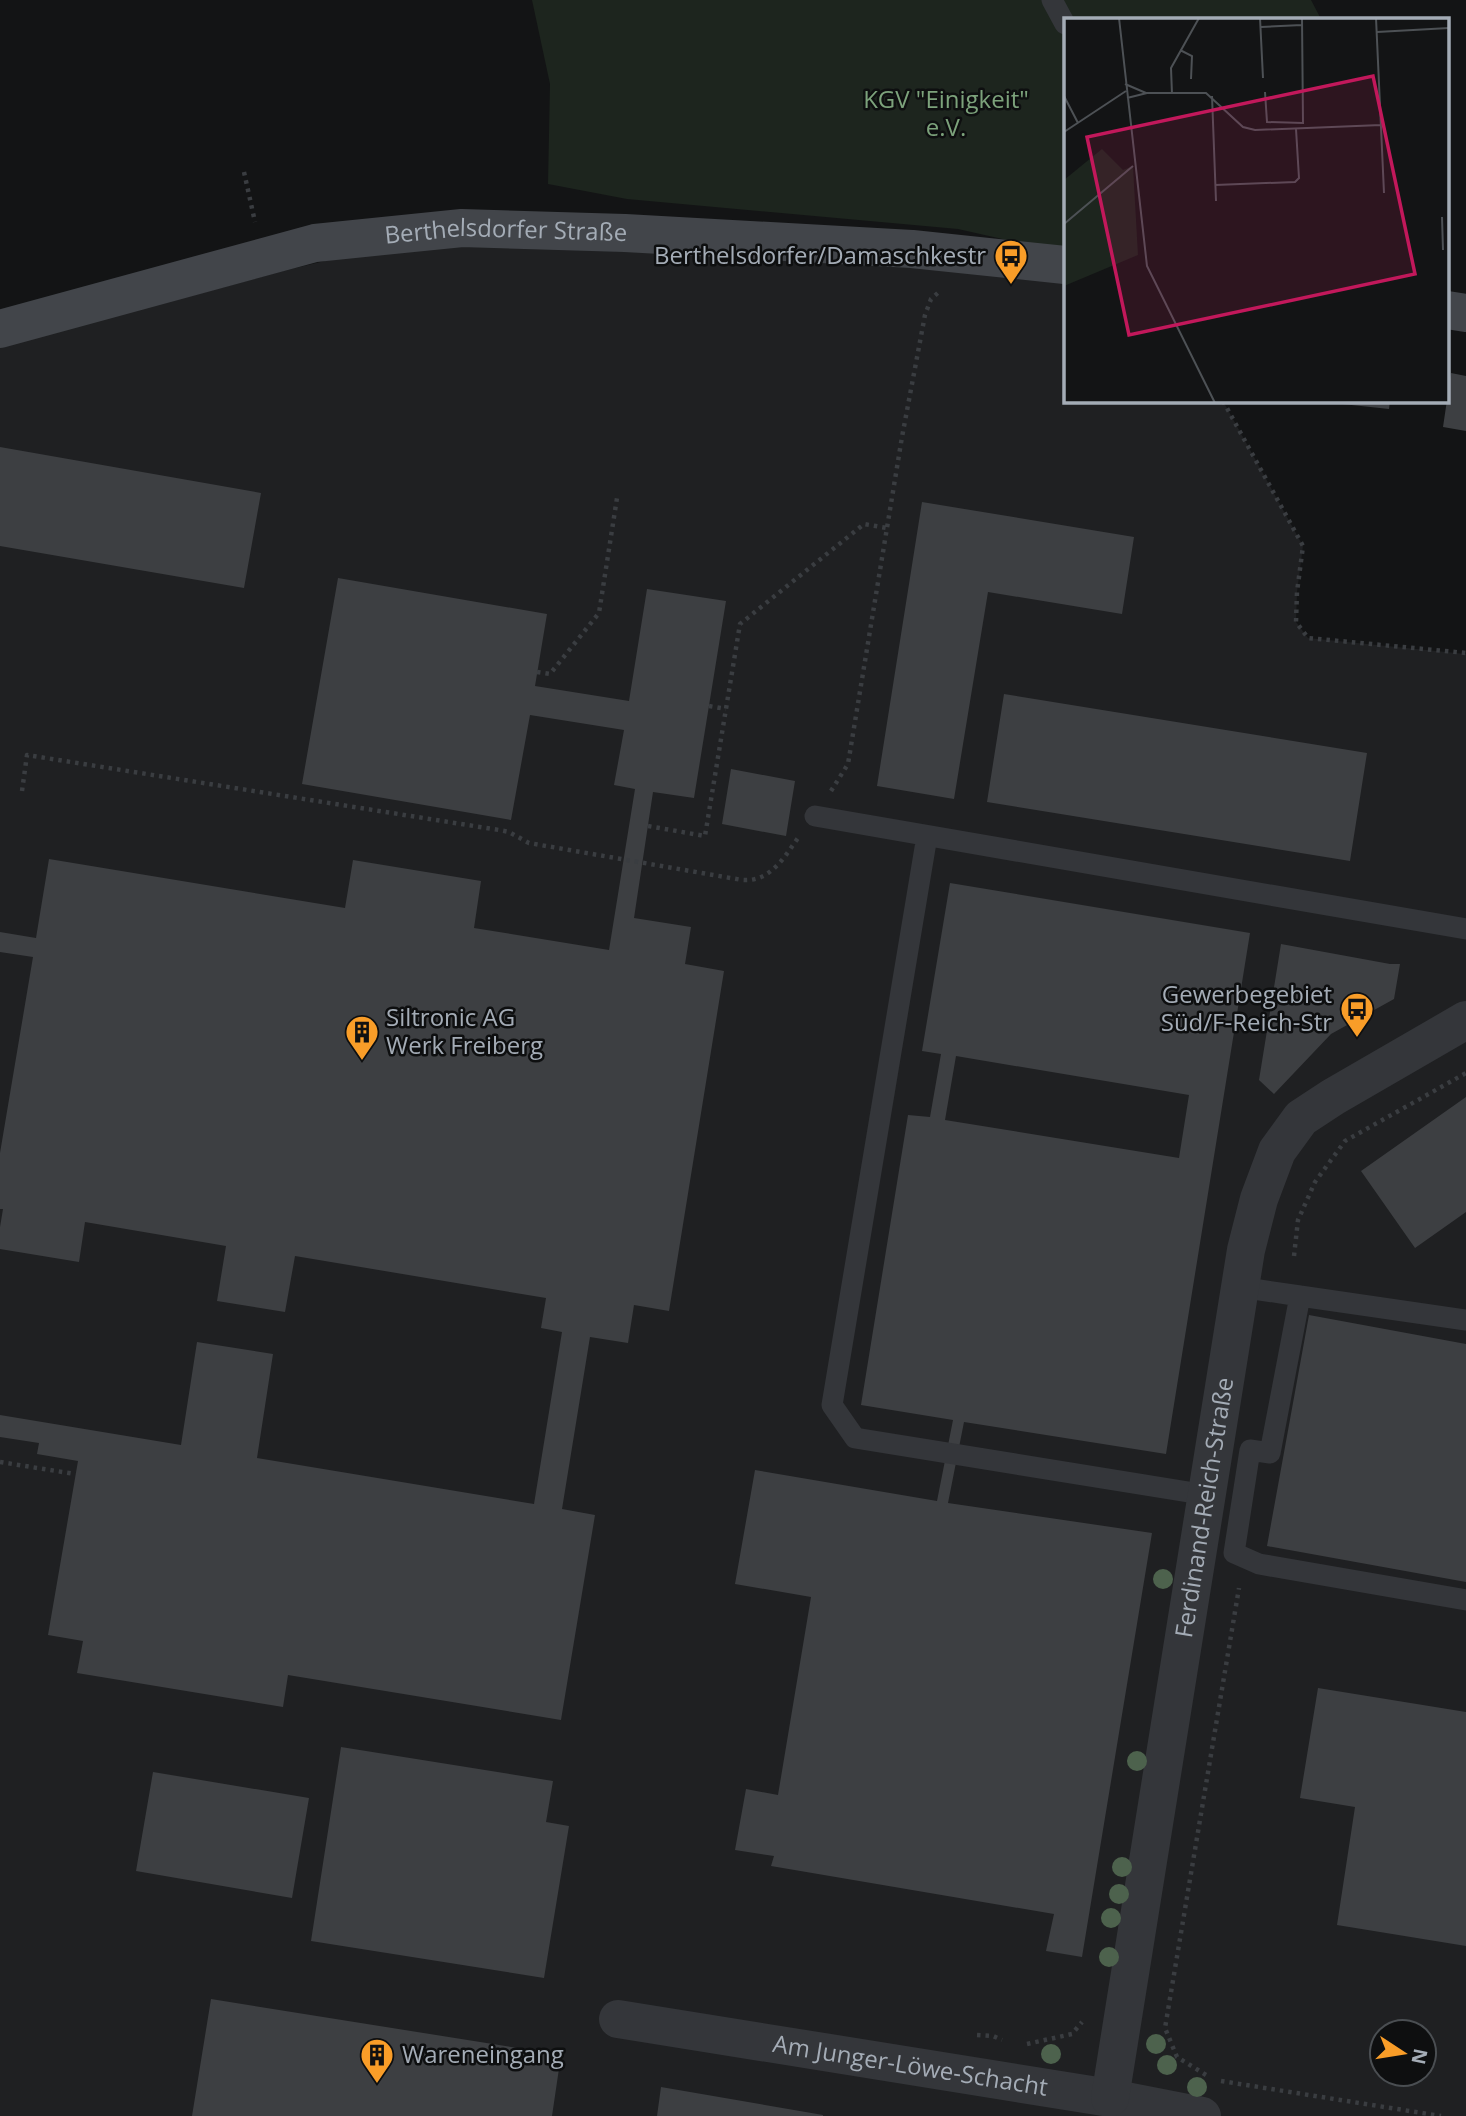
<svg xmlns="http://www.w3.org/2000/svg" width="1466" height="2116" font-family="'Open Sans',sans-serif">
<style>
.built{fill:#1f2022;fill-rule:evenodd}
.green{fill:#1d251e}
.building{fill:#3d3f42;fill-rule:evenodd}
.lines{fill:none;stroke-linecap:round;stroke-linejoin:round}
.path{stroke:#3a3d41;stroke-width:4.5;stroke-dasharray:3.5 5;stroke-linecap:butt}
.lane{stroke:#34363a;stroke-width:21}
.street{stroke:#34363a;stroke-width:38}
.secondary{stroke:#42454a;stroke-width:38}
.tree{fill:#4d624d}
.labels{text-anchor:middle;stroke-width:5;stroke-linejoin:round;paint-order:stroke}
.park-label{font-size:24px;fill:#7ca27b;stroke:#0e0f10}
.street-label{font-size:24px;fill:#a4acb6;stroke:#0e0f10}
.poi-label{font-size:24px;fill:#a4acb6;stroke:#0e0f10;text-anchor:end}
.inset-road{fill:none;stroke:#4d5155;stroke-width:2}
.view{fill:#c2185b;fill-opacity:0.15;stroke:#c2185b;stroke-width:3.5}
.inset-edge{fill:none;stroke:#a4acb6;stroke-width:3.5}
</style>
<rect width="100%" height="100%" fill="#131415"/>
<path class="built" d="M470 244 1065 273V401H1223L1303 546 1297 592 1296 622 1308 638 1466 654V2116H0V347L291 269 363 252ZM1382 2032H1424V2074H1382Z"/>
<path class="green" d="M532 0H1311L1321 19H1065V253L958 229 627 199 548 184 550 84Z"/>
<path class="building" d="M1451 373 1466 376V431L1443 427Z
M1333 401H1390L1389 409 1333 403Z
M0 447 261 493 244 588 0 546Z
M922 502 1134 537 1122 614 988 592 954 799 877 786Z
M338 578 547 614 535 686 629 701 647 589 726 601 694 798 653 792 634 918 691 927 685 964 724 971 669 1311 634 1305 628 1343 590 1337 562 1509 595 1515 561 1720 288 1675 283 1707 77 1673 83 1641 48 1635 78 1461 37 1454 39 1443 0 1437V1415L181 1445 197 1342 273 1354 257 1458 534 1504 562 1332 541 1328 546 1298 295 1256 285 1312 217 1301 226 1246 85 1222 79 1262 0 1249V1227L3 1209H0V1153L33 957 0 952V932L36 938 49 859 345 908 353 860 481 881 474 928 609 950 635 789 614 785 624 730 530 715 511 820 302 784Z
M1004 694 1367 753 1350 861 987 802Z
M731 769 795 781 786 836 722 824Z
M950 883 1250 933 1166 1454 964 1422 948 1503 1152 1533 1082 1957 1046 1951 1054 1914 771 1866 774 1856 735 1850 746 1789 778 1795 811 1597 735 1584 755 1470 937 1501 953 1420 861 1405 908 1115 930 1117 941 1054 922 1051ZM956 1056 1189 1095 1179 1158 945 1120Z
M1281 944 1390 964H1400L1394 999 1331 1034 1274 1094 1259 1080Z
M1466 1097V1212L1415 1248 1361 1171Z
M1309 1315 1466 1344V1582L1267 1546Z
M1318 1688 1466 1712V1946L1337 1925 1355 1807 1300 1798Z
M341 1747 553 1781 546 1822 569 1826 544 1978 311 1941Z
M153 1772 309 1798 292 1898 136 1871Z
M211 1999 561 2055 552 2116H192Z
M661 2087 823 2115V2116H657Z"/>
<g class="lines">
<path class="path" d="M244 172 255 222
M1223 401 1303 546 1297 592 1296 622 1308 638 1466 653
M537 672 550 674 599 613 617 498
M709 706 726 709
M22 791 27 755 499 830 509 832 529 843 742 880C770 882 783 859 798 838
M831 791 848 764 902 437 925 315 931 299 940 291
M648 826 705 836 740 624 864 524 887 528
M1294 1256 1298 1220 1315 1182 1345 1141 1466 1073
M0 1462 75 1474
M977 2035 993 2036 1002 2040
M1027 2044 1072 2034 1082 2022
M1206 2075 1177 2057 1165 2028 1239 1588
M1221 2081 1441 2116"/>
<path class="lane" d="M1052 0 1065 24
M815 816 1466 929
M927 836 832 1405 855 1438 1207 1495
M1240 1287 1300 1296
M1466 1320 1300 1296 1270 1453 1250 1450 1234 1553 1259 1564 1466 1600"/>
<g class="street">
<path id="s1" d="M618 2019 1110 2098 1202 2116"/>
<path id="s2" d="M1110 2098 1246 1250 1259 1199 1277 1151 1301 1118 1333 1097 1466 1020"/>
</g>
<g class="secondary">
<path d="M1447 310 1466 313"/>
<path id="s3" d="M0 329 315 243 462 228 625 233 912 249 1065 265"/>
</g>
</g>
<g class="tree">
<circle cx="1163" cy="1579" r="10"/>
<circle cx="1137" cy="1761" r="10"/>
<circle cx="1122" cy="1867" r="10"/>
<circle cx="1119" cy="1894" r="10"/>
<circle cx="1111" cy="1918" r="10"/>
<circle cx="1109" cy="1957" r="10"/>
<circle cx="1156" cy="2044" r="10"/>
<circle cx="1051" cy="2054" r="10"/>
<circle cx="1167" cy="2065" r="10"/>
<circle cx="1197" cy="2087" r="10"/>
</g>
<defs>
<symbol id="bus-pin" viewBox="-11 -11 22 30"><path d="M0 17L-7.5 6A9.5 9.5 0 1 1 7.5 6Z" fill="#f99d28" stroke="#0e0f10"/><path d="M-5-6H5V4H4V6H2V4H-2V6H-4V4H-5ZM-3.5-4V0h7V-4ZM-3.5 1.2v1.5H-2V1.2ZM2 1.2v1.5H3.5V1.2Z" fill="#111"/></symbol>
<symbol id="building-pin" viewBox="-11 -11 22 30"><path d="M0 17L-7.5 6A9.5 9.5 0 1 1 7.5 6Z" fill="#f99d28" stroke="#0e0f10"/><path d="M-4-6H4V6H1V3H-1V6H-4ZM-2.5-4.3h1.7v1.8h-1.7ZM.8-4.3h1.7v1.8H.8ZM-2.5-1h1.7V.8h-1.7ZM.8-1h1.7V.8H.8Z" fill="#111"/></symbol>
</defs>
<g fill-rule="evenodd">
<use href="#bus-pin" x="992" y="237" width="38" height="52"/>
<use href="#bus-pin" x="1338" y="990" width="38" height="52"/>
<use href="#building-pin" x="343" y="1013" width="38" height="52"/>
<use href="#building-pin" x="358" y="2036" width="38" height="52"/>
</g>
<g class="labels">
<g class="park-label">
<text x="946" y="108">KGV "Einigkeit"<tspan x="946" dy="28">e.V.</tspan></text>
</g>
<g class="street-label">
<text dy="8" stroke="none"><textPath href="#s3" startOffset="518">Berthelsdorfer Straße</textPath></text>
<text dy="8" stroke="none"><textPath href="#s2" startOffset="598">Ferdinand-Reich-Straße</textPath></text>
<text dy="8" stroke="none"><textPath href="#s1" startOffset="296">Am Junger-Löwe-Schacht</textPath></text>
</g>
<g class="poi-label">
<text x="986" y="264">Berthelsdorfer/Damaschkestr</text>
<text x="1332" y="1003">Gewerbegebiet<tspan x="1332" dy="28">Süd/F-Reich-Str</tspan></text>
<text x="386" y="1026" text-anchor="start">Siltronic AG<tspan x="386" dy="28">Werk Freiberg</tspan></text>
<text x="402" y="2063" text-anchor="start">Wareneingang</text>
</g>
</g>
<g transform="translate(1064 18)">
<rect width="385" height="385" fill="#131415"/>
<path d="M38 131 59 152 69 148 74 237 0 268V162Z" fill="#1d251e"/>
<path class="inset-road" d="M55 0 83 248 151 385M196 0 199 60M312 0 320 175M197 9 238 7M313 14 385 10M116 32 128 38 127 61M61 66 82 75M201 74 203 104 239 105 238 0M108 76 107 50 135 0M0 78 14 105M148 78 152 183M63 80 83 75H142L179 109 191 112 317 107M0 114 62 73M151 167 231 164 235 160 232 111M378 199 379 232M0 206 69 148"/>
<path class="view" d="M309 58 351 256 65 317 23 119Z"/>
<rect width="385" height="385" class="inset-edge"/>
</g>
<g transform="translate(1403 2053) rotate(102)"><circle r="33" fill="#0e0f10" stroke="#4a4e52" stroke-width="2"/>
<path d="M0-5L12 26L0 18L-12 26Z" fill="#f99d28"/>
<text y="-10" font-size="19" font-weight="bold" text-anchor="middle" fill="#a4acb6">N</text>
</g>
</svg>
